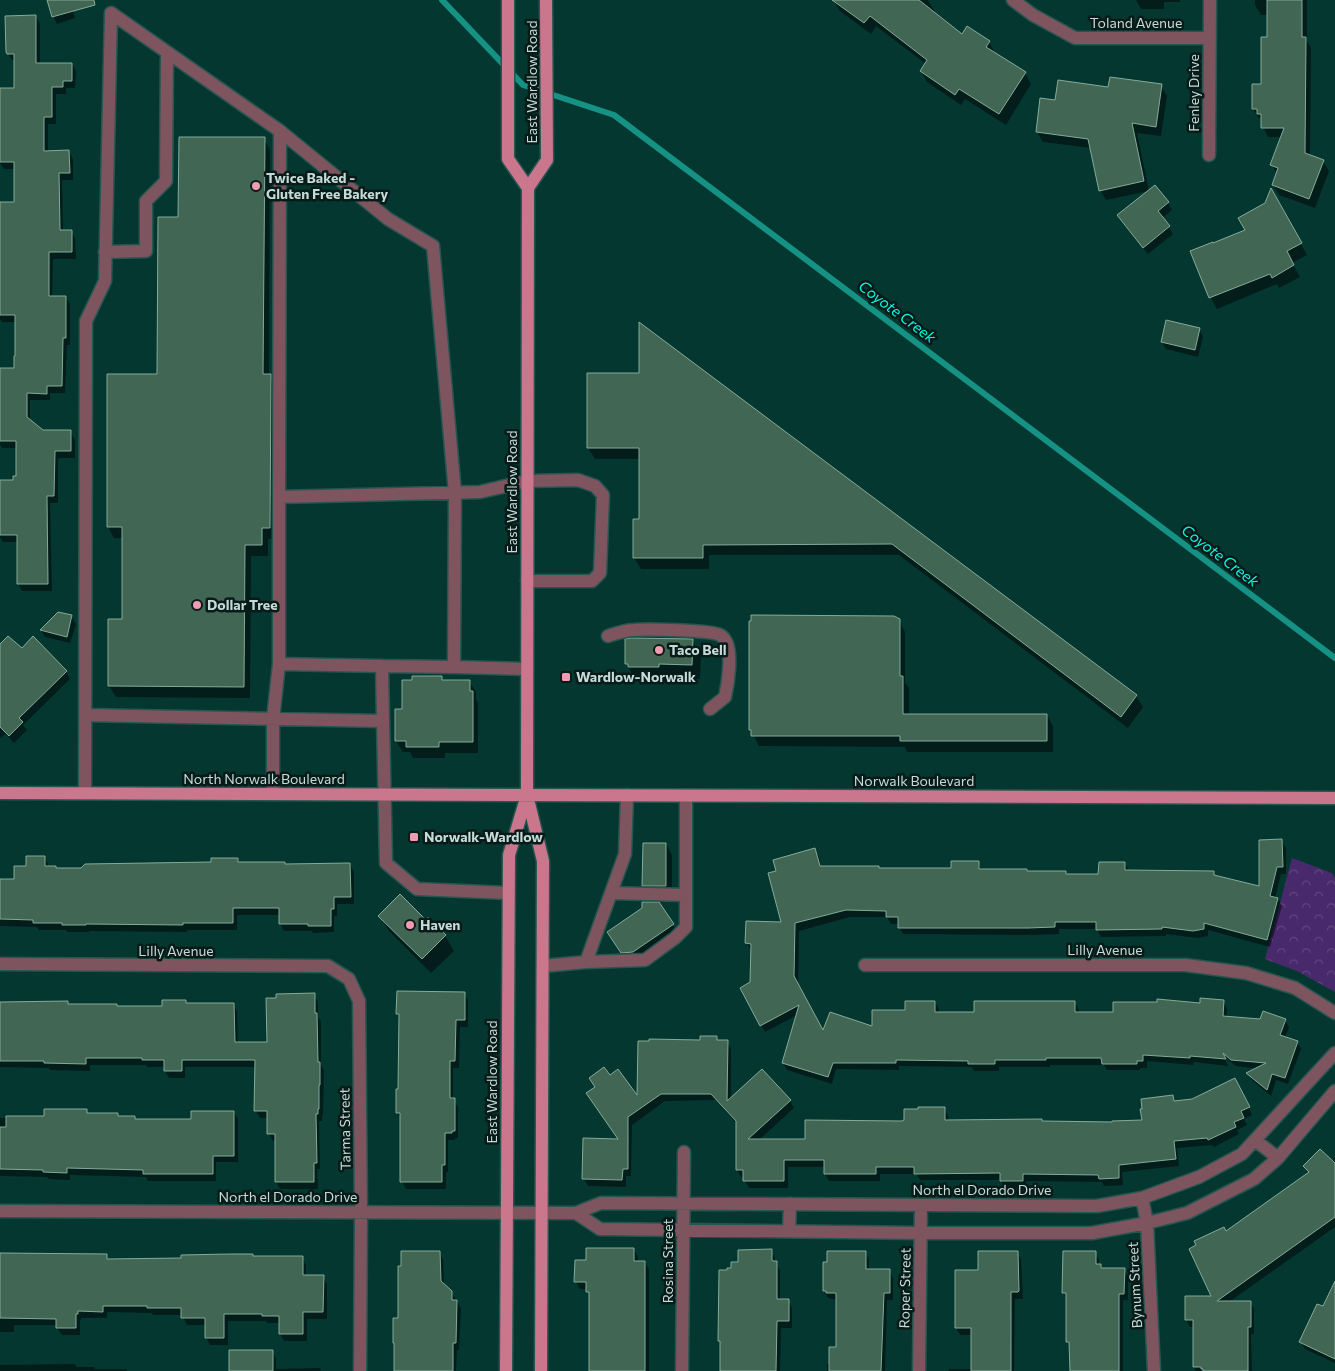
<svg xmlns="http://www.w3.org/2000/svg" width="1335" height="1371" font-family="Commissioner,sans-serif">
<style>
.forest{fill:url(#forest-crowns)}
.shadow{fill:#0007}
.lines{fill:none;stroke-linecap:round;stroke-linejoin:round}
.stream{stroke:#159284;stroke-width:6}
.building{fill:#416654;stroke:#85ab98}
.minor-casing{stroke:#27554f;stroke-width:15}
.major-casing{stroke:#27554f;stroke-width:15}
.minor{stroke:#7e545f;stroke-width:12}
.major{stroke:#ca768d;stroke-width:12}
.poi-dot{fill:#f19ab1;stroke:#081b18;stroke-width:2}
.labels{text-anchor:middle;stroke-width:5;stroke-linejoin:round;paint-order:stroke}
.street-label{font-size:14px;fill:#c4dbd7;stroke:#081b18}
.poi-label{font-size:14px;font-weight:bold;fill:#c4dbd7;stroke:#081b18;text-anchor:start}
.water-label{font-size:15px;font-style:italic;fill:#02fae2;stroke:#081b18}
</style>
<defs>
<pattern id="forest-crowns" width="20" height="18" patternUnits="userSpaceOnUse" patternTransform="scale(1.25)"><rect width="20" height="18" fill="#48296c"/><path d="M2 6a3 3 0 1 1 6 0M12 15a3 3 0 1 1 6 0" fill="none" stroke="#614780"/></pattern>
</defs>
<rect width="100%" height="100%" fill="#053731"/>
<path class="forest" d="M1292 858 1332 873 1335 878V992L1297 971 1265 959Z"/>
<path class="shadow" d="M48 0H70L75 18 57 24 53 16Z
M833 0H928L935 12 934 13 963 35 989 42 995 53 1025 73 1031 84 1006 125 965 99 961 105 927 82 921 71 926 64 876 26 871 34 840 11Z
M1136 0H1180V2H1164V9H1141Z
M1255 0H1307V41L1311 48 1310 156 1323 161 1329 171 1315 208 1279 195 1273 185 1277 174 1272 165 1282 137H1268L1263 127 1261 118H1259L1253 109 1263 85 1268 38V15H1261L1255 5Z
M36 17 40 24V64H72L76 71 75 88H66V94H56V124H48V152H69L73 159V180H62L63 231H71L75 238 76 259H53L52 297H66L70 304V345H67L65 393H50V400H30V421L42 431H70L75 440V458H58V503H50L52 591H22L18 584V542H3L0 537V481H15L17 477V448H2L0 444V370H15L16 357V322H2L0 319V204L15 203V169H4L0 163V89H16V60H12L8 53Z
M1161 86 1167 96 1161 136 1137 133 1149 191 1168 203 1172 210 1162 218 1173 234 1148 254 1123 223 1119 216 1149 191 1106 200 1100 190 1091 148 1043 142 1037 132 1056 102 1110 88Z
M264 139 270 150 269 376 276 387 275 539H268V556H251L250 698 116 697 109 686 110 620H123L124 538H114L108 527 109 375H159L180 218Z
M1271 191 1307 255 1292 263 1300 277 1279 288 1277 284 1217 309 1211 298 1192 252 1213 244 1247 230 1266 204Z
M641 324 1136 696 1143 707 1128 728 899 555H709V569H641L634 558 640 520V459H595L588 448 641 374Z
M1199 329 1203 337 1198 357 1166 349 1162 342Z
M71 616 76 624 70 643 45 637 41 630Z
M899 620 905 632V683L909 688V715H1047L1053 726V752H907L905 747 759 746 750 729Z
M692 640 701 655 700 679H667V681H637L626 664Z
M0 645 66 671 70 679 23 725 27 730 14 743 6 734 0 738Z
M442 678 444 682 469 681 476 692V699L478 703V753H445V758H413L410 752H403L396 741 403 710Z
M1281 841 1286 848V874H1281L1275 898 1278 899 1282 906 1270 947 1208 930V936L1198 938 1166 934V936L1101 937 1097 929H1059V934L1032 935 903 934 899 927V924H891L887 917H850L799 931 798 984 823 1033 873 1028 906 1011 935 1002 939 1009V1013L975 1014 1075 1003 1079 1010V1013H1115L1223 1001 1227 1009V1018L1285 1020 1289 1027 1285 1038 1297 1042 1301 1049 1288 1084 1276 1080 1271 1096 1252 1080 1248 1073 1258 1069 1236 1066 1224 1056 1228 1066 1194 1062 1193 1065 1147 1061V1068H1140V1070H1107L1104 1065H1050V1067H999V1071H974L972 1067 899 1066V1070L836 1069 832 1084 787 1070 783 1063 797 1015 765 1032 761 1025 752 983 751 950 747 943 783 924 777 872 815 850 819 857 821 867 880 870H952L978 863 982 870 1028 873 1065 872 1067 875H1100L1125 863 1129 871 1213 872 1216 877 1260 888Z
M666 844 672 855V897H650L644 885Z
M44 857 48 864V868L56 869 213 863 238 859 240 863 285 865H350L354 872V904H337V916H334V932L313 933 312 931H284L280 924V915H237V930H187V932L89 931V932H67L66 930H39L37 927 0 926V880L15 881 27 868Z
M380 916 426 922 428 919 445 936 454 951 431 973 389 931Z
M673 925 679 936 629 963 615 944Z
M398 992 464 993 468 1000V1027H460L459 1068H453V1099L458 1107V1138H455V1140H448V1172H446V1189H406L402 1181V1120L397 1113 399 1090 400 1019 397 1014Z
M314 995 318 1002V1018L321 1021V1065L324 1070 323 1115H322V1121H319L320 1169H317L318 1189H280L276 1182V1141H273L269 1134V1118H260L256 1111V1067H185V1078H169L165 1071V1067H147L146 1065H90V1071L50 1070 49 1068 0 1067V1004L67 1002 69 1006 117 1008H163L186 1004H233L237 1011 238 1043H269Z
M717 1038 719 1042H727L731 1049V1099L790 1101 794 1108 759 1140H806L903 1122 944 1108 948 1116V1122L1114 1123 1143 1121 1172 1096 1175 1102 1192 1100 1239 1087 1252 1115 1244 1119 1247 1125 1237 1130 1239 1134 1214 1147 1212 1145 1177 1148 1179 1166 1122 1172 1123 1185 1104 1186 1102 1182 1026 1181V1188H1005L1001 1180H920L916 1174H880V1181H829L825 1174V1167H788V1188H749L745 1181V1177H741L737 1170V1124L716 1100 665 1101 632 1125 631 1176H626V1187L588 1186 584 1179 619 1140 610 1077 638 1099 701 1041Z
M86 1111 88 1114 117 1115 119 1117H134L136 1120H192L234 1112 238 1119V1162H216V1181H148L146 1177 70 1175V1180L49 1179 47 1177 0 1176V1118H45Z
M1335 1158V1227L1229 1302H1250L1254 1309V1334H1251L1252 1371H1196L1194 1367V1327H1190L1186 1320 1213 1298 1225 1232 1309 1174 1305 1166 1331 1162Z
M634 1250 638 1257V1262H645L649 1269V1371H590V1296L587 1289H580L576 1282 587 1262Z
M771 1251 775 1258V1262L780 1270V1301H788L792 1308V1328H781L780 1371H720V1271H728L740 1264Z
M439 1252 443 1259 444 1285 451 1292 461 1308 459 1350H457L456 1371H395V1345L394 1343 399 1320Z
M865 1252 869 1259V1270H889L893 1278V1300H887L885 1371H827V1364H830L837 1349V1300L828 1298 824 1291Z
M1017 1252 1021 1260 1023 1299H1015L1014 1371H949V1369H972V1335H960L956 1328V1271H979Z
M1095 1253 1099 1260V1266H1101L1103 1269 1124 1270 1128 1277V1300H1123V1371H1071V1348L1067 1342V1299L1064 1292Z
M0 1255H106L109 1260 302 1258 306 1265V1277H323L327 1284V1319H307V1341H284L280 1334V1323H267L266 1321H228V1345H210L206 1337V1325H187L183 1317V1315H153L152 1313 107 1312V1318H81V1320H80V1335H62L57 1328V1325H14V1332H0Z
M1335 1284V1363L1305 1349 1300 1342 1323 1308Z
M272 1351 276 1358V1369L320 1368 321 1371H218H230Z
M75 1364 76 1367H94L95 1369H126L127 1371H0V1365Z"/>
<g class="lines">
<path class="stream" d="M442 0 523 85 614 115 1335 658"/>
</g>
<path class="building" d="M47 0H94L95 5 52 17Z
M832 0H919L962 34 967 26 990 41 986 47 1026 72 999 114 959 89 955 95 920 71 927 60 870 16 864 23Z
M1267 0H1302V37H1306L1305 153 1324 160 1309 199 1272 185 1278 168 1270 165 1284 128H1261V114H1257V109H1252V84H1261V37H1267Z
M36 15V63H72V81H63V87H52V117H44V151L69 150 70 173H59L60 230H72V252H49V296H66V338H63L62 386H47V394L27 393V417L43 430H71V451H55L54 496H47L48 584H17V535H0V480H13V476H16V441H0V368H14V356H15V315H0V202H14V162H0V88H14V54H7L6 52 5 16Z
M1110 77 1162 84 1156 127 1132 123 1144 181 1099 191 1088 139 1036 132 1040 98 1055 100 1058 80 1108 87Z
M179 137H265L263 374H271L270 528H262V545H245L244 687 108 686V619H122V527H107V374H157L158 217H178Z
M1155 185 1169 202 1158 211 1170 226 1143 248 1117 215Z
M1271 188 1302 243 1287 251 1294 265 1272 278 1270 274 1209 298 1190 251 1213 242V243L1245 230 1238 218 1265 203Z
M1166 320 1200 328 1195 350 1161 342Z
M639 322 1137 695 1121 717 892 544 703 545V558H633V519H639V448H587V373H639Z
M58 612 72 615 67 637 40 630Z
M751 615 894 616 900 619V676H903V714H1047V741H900V736H751V730H749V621H751Z
M8 636 22 648 33 636 67 671 19 718 23 722 9 736 0 727V644Z
M631 638 693 639 692 665 659 664V667H628V664H625V639Z
M412 676H442V680H470V691H473V742H439V747H406V741H395V709H402V680H412Z
M1282 839 1283 867H1277L1270 896 1278 898 1267 940 1204 923V929L1193 931 1162 927V929L1096 930V922H1055V927L1028 928H898V917H886V911L846 910 795 923 794 976 823 1030 830 1012 872 1026V1010H905V1001H935V1012H974V1001H1075V1012H1113V1002H1157V999L1200 1003V998L1224 1000 1223 1016 1260 1019 1263 1011 1286 1019 1280 1035 1298 1041 1285 1078 1272 1074 1267 1090 1246 1073 1266 1063 1231 1060 1223 1053 1226 1059 1190 1056V1058L1143 1055V1061H1137V1064H1102L1101 1058H1046V1060H995V1064H968V1061L896 1060V1063H833L828 1077 782 1063 799 1005 760 1026 740 988 750 982 751 944 745 943 746 921 781 922 768 873 776 871 773 860 815 848 820 866H879V868H951V861H979V869H1027V871H1066V874H1098L1099 862H1125V870L1214 871V875L1259 886V840Z
M643 843H666V886H642Z
M26 856H45V866H56V868H81L85 864 211 862V858H238V862H285V864L350 863 351 897H334V909H331V926H308V924H279V908H233V923H183V925L86 924V925H62V923H33V920L0 919V879H14V866H26Z
M400 894 426 920 428 917 446 935 422 959 378 916Z
M642 902H659L674 924 633 952 621 953 607 932 642 908Z
M397 991 465 992V1020H456L455 1061H450V1098H455V1131H452V1133H445V1165H442V1182H400V1113H396V1089H398L399 1014H396Z
M315 993V1013H317L318 1062H320V1085H319V1109H318V1114H316L317 1163H314V1182H275V1134H267V1111H254L255 1060H182V1071H164V1060H142V1058H86V1064L44 1063V1061H0V1002L68 1001V1004H117V1006H162V1000H186V1003H234L235 1042H267L266 998H276V994Z
M700 1036H717V1040H728L727 1101 762 1069 791 1100 748 1139H805V1120L902 1121 904 1120V1109H918V1107H945V1120L1042 1119V1121L1112 1122V1121L1142 1120 1140 1109H1142L1141 1099 1173 1095 1174 1101 1192 1099 1235 1078 1250 1107 1241 1111 1244 1118 1234 1122 1236 1127 1208 1140 1207 1138 1174 1141 1176 1159 1119 1165V1178L1099 1179 1098 1175 1023 1174V1181H1000V1173L914 1174V1167H876V1174H824V1160H784V1181H743V1170H736V1121L711 1094H661L628 1117V1169H623L622 1180 582 1179 583 1138 618 1139 586 1093 595 1087 589 1078 604 1067 610 1075 618 1069 637 1095 638 1041H649V1039L700 1040Z
M44 1109H87V1113H118V1116H135V1119H191V1111H234V1156H213V1174H143V1170L67 1168V1173L43 1172V1170L0 1169V1127H6V1116H44Z
M1320 1149 1335 1163V1217L1217 1301H1251V1327H1248V1371H1203V1369H1201V1367H1193V1320H1185V1296H1211L1189 1249 1196 1245 1194 1241 1224 1227 1226 1231 1309 1172 1303 1166Z
M586 1248H634V1261H645V1371H589V1292H586V1282H574L575 1260H586Z
M772 1249V1260L773 1261H777V1299H789V1321H777L776 1371H720V1341H718L719 1270H727V1268H731V1262H738V1250Z
M401 1251H440L441 1281 452 1291V1300H457L456 1343H453V1371H394V1343H393V1318H398V1266H401Z
M827 1251H866V1269H890V1293H884L881 1371H829V1347H836V1293H826V1291H823V1262H827Z
M978 1251H1018L1019 1291 1018 1292H1011V1371H971V1328H955V1270H978Z
M1063 1251H1096V1264H1101V1268H1125L1124 1294H1119V1371H1070L1069 1342H1066V1293H1062Z
M0 1253 107 1254V1259L181 1258V1255L230 1254H253V1256H303V1275H324L323 1312H303V1334H279V1316H262V1314H224V1338H205V1318H181V1308H147V1306H103V1312L78 1311V1314H76V1328H56V1319L0 1318Z
M1335 1281V1359L1299 1342 1317 1304 1323 1306Z
M229 1350H273V1371H229Z"/>
<g class="lines">
<defs>
<path id="minor" d="M1013 0 1033 15 1075 38H1210
M1209 155 1210 0
M105 252 146 251V201L166 181 167 52
M279 497V664L382 666
M608 636C617 633 625 630 634 630 647 629 711 630 720 635 722 636 724 638 725 640 733 651 728 684 725 697L710 709
M454 667 527 669
M85 715 383 721 382 666 454 667 455 493 433 246 388 219 280 131
M383 721 386 863 417 889 508 893
M85 793 86 321 105 281 111 13 280 131 279 497 480 492 527 481 578 480 595 486 603 495 600 573 592 581H527
M273 794V719L279 664
M611 893 686 895
M586 962 645 960 675 938 686 927V796
M0 964 328 966 349 979 359 1001 361 1212 360 1371
M865 965H1185L1246 973 1295 988 1335 1013
M543 966 586 962 625 854 627 795
M1255 1140 1278 1158
M1142 1198 1147 1223 1154 1371
M0 1211 576 1213 601 1203 1097 1206 1142 1198 1199 1177 1242 1154 1335 1053
M576 1213 600 1229 920 1233H1092L1147 1223 1187 1213 1254 1179 1278 1158 1335 1091
M789 1231 790 1204
M682 1371 684 1152
M919 1371 921 1205"/>
<path id="major" d="M508 0V159L528 188 527 795 543 861 541 1371
M528 188 547 160 546 0
M0 793 1335 798
M506 1371 509 855 527 795"/>
</defs>
<use href="#minor" class="minor-casing"/>
<use href="#major" class="major-casing"/>
<use href="#minor" class="minor"/>
<use href="#major" class="major"/>
</g>
<g class="poi-dot">
<circle cx="256" cy="186" r="5"/>
<circle cx="197" cy="605" r="5"/>
<circle cx="659" cy="650" r="5"/>
<rect x="561" y="672" width="10" height="10" rx="2.5"/>
<rect x="409" y="832" width="10" height="10" rx="2.5"/>
<circle cx="410" cy="925" r="5"/>
</g>
<g class="labels">
<g class="street-label">
<text x="1136" y="28">Toland Avenue</text>
<text transform="translate(532 82) rotate(-90)" y="5">East Wardlow Road</text>
<text transform="translate(1194 93) rotate(-90)" y="5">Fenley Drive</text>
<text transform="translate(512 492) rotate(-90)" y="5">East Wardlow Road</text>
<text x="264" y="784">North Norwalk Boulevard</text>
<text x="914" y="786">Norwalk Boulevard</text>
<text x="1105" y="955">Lilly Avenue</text>
<text x="176" y="956">Lilly Avenue</text>
<text transform="translate(492 1082) rotate(-90)" y="5">East Wardlow Road</text>
<text transform="translate(345 1129) rotate(-91)" y="5">Tarma Street</text>
<text x="982" y="1195">North el Dorado Drive</text>
<text x="288" y="1202">North el Dorado Drive</text>
<text transform="translate(668 1261) rotate(-90)" y="5">Rosina Street</text>
<text transform="translate(1135 1285) rotate(-93)" y="5">Bynum Street</text>
<text transform="translate(905 1288) rotate(-89)" y="5">Roper Street</text>
</g>
<g class="poi-label">
<text x="266" y="183">Twice Baked -<tspan x="266" dy="16">Gluten Free Bakery</tspan></text>
<text x="207" y="610">Dollar Tree</text>
<text x="669" y="655">Taco Bell</text>
<text x="576" y="682">Wardlow-Norwalk</text>
<text x="424" y="842">Norwalk-Wardlow</text>
<text x="420" y="930">Haven</text>
</g>
<g class="water-label">
<text transform="translate(897 312) rotate(37)" y="5">Coyote Creek</text>
<text transform="translate(1220 556) rotate(37)" y="5">Coyote Creek</text>
</g>
</g>
</svg>
